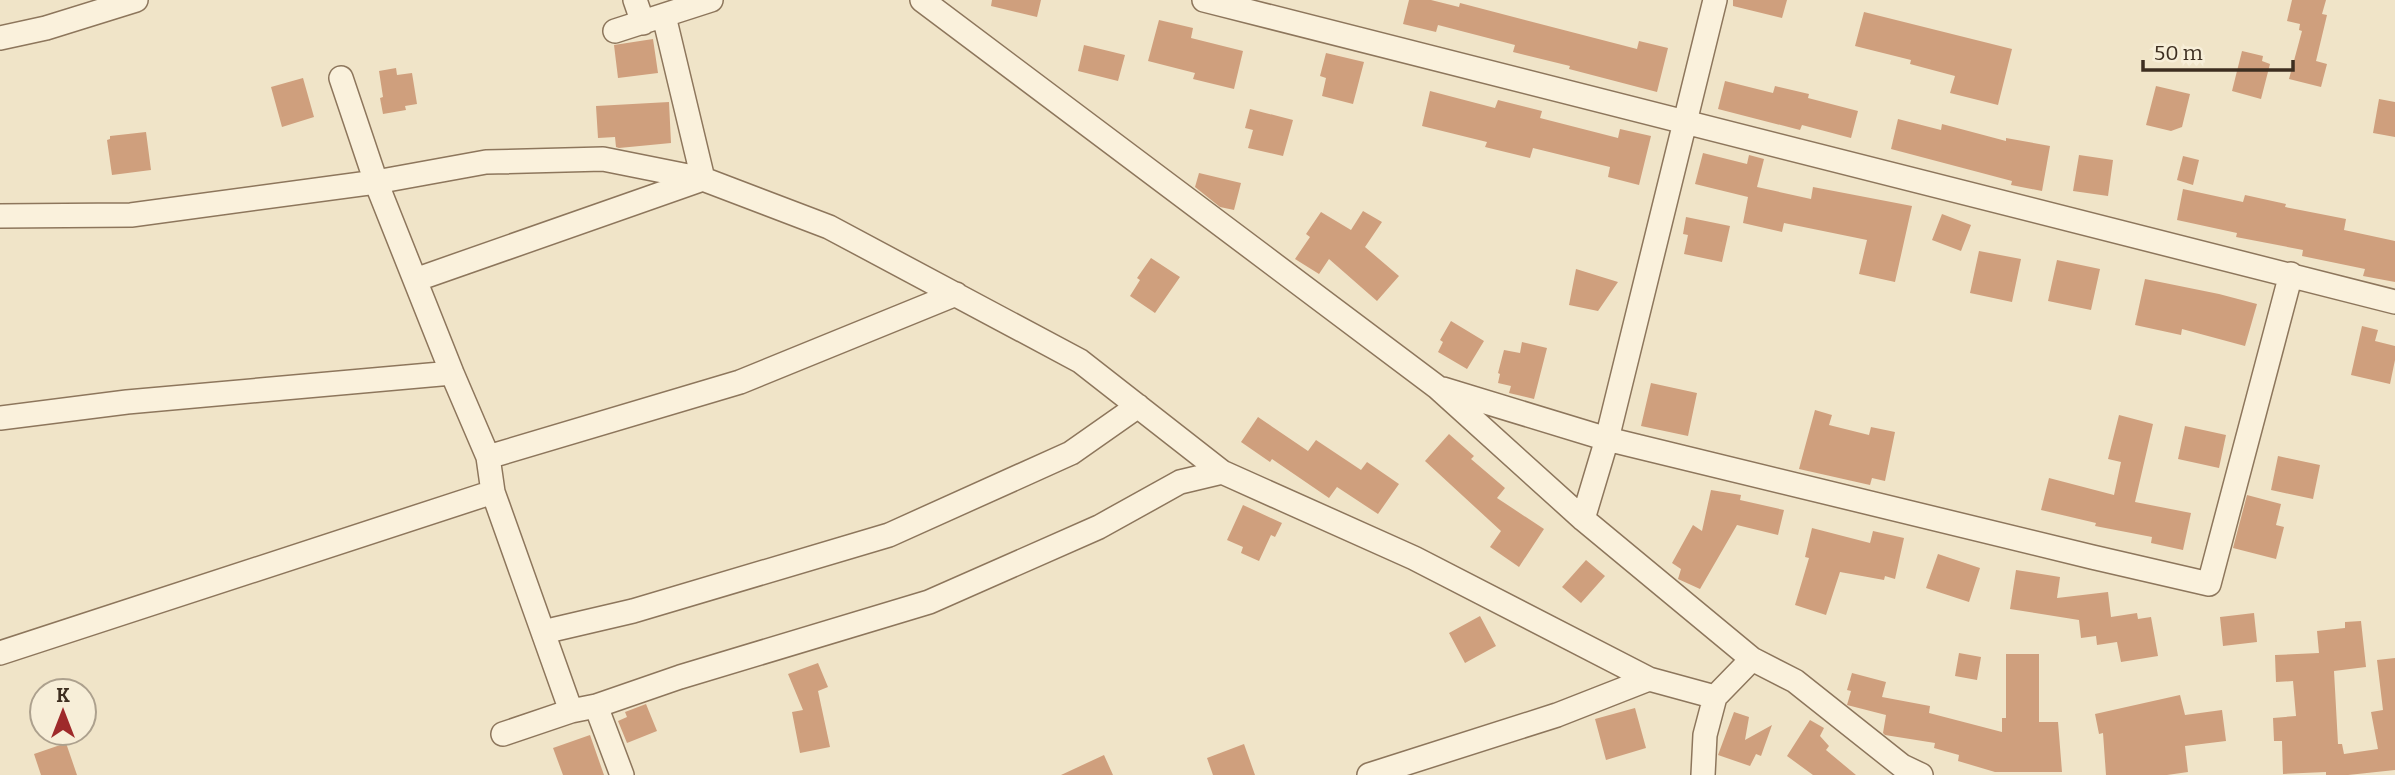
<svg xmlns="http://www.w3.org/2000/svg" width="2395" height="775" font-family="Bitter,serif">
<style>
.building{fill:#cf9f7d}
.lines{fill:none;stroke-linecap:round;stroke-linejoin:round}
.minor-casing{stroke:#8d765c;stroke-width:26}
.minor{stroke:#faf1dc;stroke-width:23}
</style>
<rect width="100%" height="100%" fill="#f0e4c8"/>
<path class="building" d="M992 0H1041L1037 17 991 6Z
M1409 0H1431L1459 7 1460 3 1637 49 1639 41 1668 48 1657 92 1569 69 1570 66 1513 52 1515 45 1438 25 1436 32 1403 24Z
M1733 0H1787L1782 18 1733 6Z
M2292 0H2326L2322 14 2327 15 2316 61 2327 64 2321 87 2289 79 2302 31 2299 30 2300 24 2287 21Z
M1864 12 2012 49 1998 105 1950 93 1955 76 1910 64 1911 60 1855 46Z
M1159 20 1193 28 1191 38 1243 51 1234 89 1193 79 1195 73 1148 61Z
M653 39 658 73 618 78 614 45Z
M1084 45 1125 55 1118 81 1078 71Z
M2242 51 2263 56 2262 61 2270 64 2261 99 2232 91Z
M1326 53 1364 62 1353 104 1322 96 1326 78 1320 76Z
M396 68 397 75 412 73 417 104 405 106 406 110 383 114 380 98 383 97 379 71Z
M303 78 314 117 282 127 271 87Z
M1725 81 1773 93 1775 86 1809 94 1808 98 1858 111 1851 138 1802 125 1800 130 1718 109Z
M2156 86 2190 94 2182 127 2171 131 2146 125Z
M1430 91 1495 108 1498 100 1542 111 1540 118 1618 138 1620 129 1651 136 1639 185 1608 177 1610 167 1533 148 1530 158 1485 147 1487 142 1422 126Z
M2379 99 2395 102V137L2373 133Z
M669 102 671 143 619 148 616 147 615 137 598 138 596 106Z
M1250 109 1293 120 1283 156 1248 148 1253 130 1245 128Z
M1898 119 1941 130 1942 124 2006 141V138L2050 146 2042 191 2011 185 2012 181 1891 149Z
M146 132 151 170 112 175 107 140 110 139V136Z
M1703 153 1747 164 1749 155 1764 159 1757 187 1811 199 1813 187 1912 206 1895 282 1859 274 1867 240 1784 223 1782 232 1743 223 1748 197 1695 184Z
M2079 155 2113 160 2108 196 2073 191Z
M2183 156 2199 160 2193 185 2177 180Z
M1199 173 1241 183 1234 210 1220 207 1195 187Z
M2183 189 2243 202 2245 195 2286 204 2285 207 2346 219 2344 230 2395 241V282L2363 276 2365 269 2302 256 2303 250 2236 237 2237 233 2177 220Z
M1363 211 1382 222 1365 247 1399 276 1377 301 1329 259 1319 274 1295 259 1310 237 1306 234 1321 212 1351 230Z
M1942 214 1971 225 1961 251 1932 240Z
M1686 217 1730 226 1722 262 1684 254 1688 235 1683 234Z
M1979 251 2021 259 2012 302 1970 293Z
M1151 258 1180 277 1155 313 1130 296 1140 280 1137 278Z
M2057 260 2100 269 2091 310 2048 301Z
M1576 269 1618 282 1598 311 1569 305Z
M2145 279 2219 294 2257 304 2245 346 2182 329 2181 335 2135 325Z
M1451 321 1484 341 1467 369 1438 352 1443 342 1440 340Z
M2362 326 2378 330 2375 341 2395 346V360L2390 384 2351 375Z
M1522 342 1547 348 1534 399 1509 393 1511 386 1498 383 1500 374 1498 373 1504 350 1520 353Z
M1651 383 1697 393 1688 436 1641 426Z
M1815 410 1832 415 1829 425 1869 435 1871 427 1895 432 1885 481 1872 478 1870 485 1799 469Z
M2119 415 2153 424 2135 502 2191 513 2183 550 2151 543 2152 537 2095 526 2096 523 2041 510 2049 478 2114 495 2121 462 2108 459Z
M1258 417 1308 451 1316 440 1361 470 1367 462 1399 484 1378 514 1337 487 1329 498 1272 459 1270 462 1241 442Z
M2185 426 2226 435 2219 468 2178 459Z
M1449 434 1474 456 1471 459 1505 488 1497 498 1544 529 1519 567 1490 547 1501 531 1425 461Z
M2278 456 2320 465 2313 499 2271 490Z
M1711 490 1741 495 1740 500 1784 510 1778 535 1737 525 1700 589 1678 579 1681 569 1672 563 1693 525 1702 531Z
M2247 495 2281 504 2276 525 2284 527 2276 559 2233 548Z
M1243 505 1282 523 1275 537 1271 535 1259 561 1241 553 1243 547 1227 540Z
M1812 528 1870 543 1873 531 1904 538 1895 579 1885 576 1884 580 1840 572 1826 615 1795 605 1809 558 1805 557Z
M1938 554 1980 568 1969 602 1926 588Z
M1586 560 1605 576 1581 603 1562 587Z
M2016 570 2060 577 2057 598 2108 592 2111 617 2137 613 2138 619 2151 617 2158 656 2121 662 2117 642 2097 645 2096 636 2081 638 2079 620 2010 609Z
M2254 613 2257 642 2223 646 2220 617Z
M1480 616 1496 646 1465 663 1449 633Z
M2361 621 2366 667 2334 671 2338 744H2342L2344 754 2378 749 2371 712 2383 710 2377 660 2395 658V770L2348 775H2326V772L2283 774 2282 741H2274L2273 718 2296 716 2293 681 2276 682 2275 655 2319 653 2317 631 2345 628V622Z
M1959 653 1981 657 1977 680 1955 676Z
M2006 654H2039V722H2058L2062 772H1995L1958 761 1959 755 1934 748 1935 743 1885 735 1883 733 1886 715 1847 705 1851 691 1847 690 1852 673 1886 682 1882 697 1930 706 1929 713 2002 732V718H2006Z
M818 663 828 687 818 691 830 747 800 753 792 712 803 710 788 674Z
M2180 695 2185 715 2222 710 2226 741 2185 746 2188 772 2167 775H2106L2103 733 2099 734 2095 714Z
M646 704 657 731 627 743 618 721 627 717 625 712Z
M1635 708 1646 748 1606 760 1595 719Z
M1734 712 1749 717 1745 740 1772 725 1761 756 1756 754 1750 766 1718 755Z
M1810 720 1824 728 1820 736 1829 746 1826 750 1856 775H1813L1787 756Z
M590 735 604 775H563L553 748Z
M66 743 77 775H41L34 754Z
M1244 744 1255 775H1213L1207 758Z
M1104 755 1113 775H1061Z"/>
<g class="lines">
<defs>
<path id="minor" d="M635 0 643 23
M922 0 1437 387 1583 519 1752 659 1795 681 1902 766 1921 775
M1204 0 2395 302
M664 16 703 179
M615 31 711 0
M0 38 46 28 136 0
M341 78 376 182 452 373 488 457 493 492 571 711
M0 216 131 215 376 182 486 162 603 159 703 179 829 227 1080 361 1222 472
M415 280 703 179
M1443 389 1607 439 2092 557 2209 584 2291 274
M0 418 127 402 452 373
M488 457 740 382 956 294
M1583 519 1607 439 1715 0
M543 632 633 611 889 535 1071 453 1138 406
M0 653 493 492
M596 706 622 775
M503 734 571 711 596 706 680 677 929 602 1099 527 1180 482 1222 472 1414 558 1649 679 1715 697 1752 659
M1369 775 1557 715 1649 679
M1703 775 1705 735 1715 697"/>
</defs>
<use href="#minor" class="minor-casing"/>
<use href="#minor" class="minor"/>
</g>
<g transform="translate(63 712)"><circle r="33" fill="#f7eed8" stroke="#ada18e" stroke-width="2"/>
<path d="M0-5L12 26L0 18L-12 26Z" fill="#9e2a2b"/>
<text y="-10" font-size="19" font-weight="bold" text-anchor="middle" fill="#3d2e20">K</text>
</g>
<path d="M2143 60v10h150v-10" fill="none" stroke="#3d2e20" stroke-width="3.5"/>
<text x="2154" y="60" font-size="21" fill="#3d2e20" stroke="#f7eed8" stroke-width="5" paint-order="stroke">50 m</text>
</svg>
